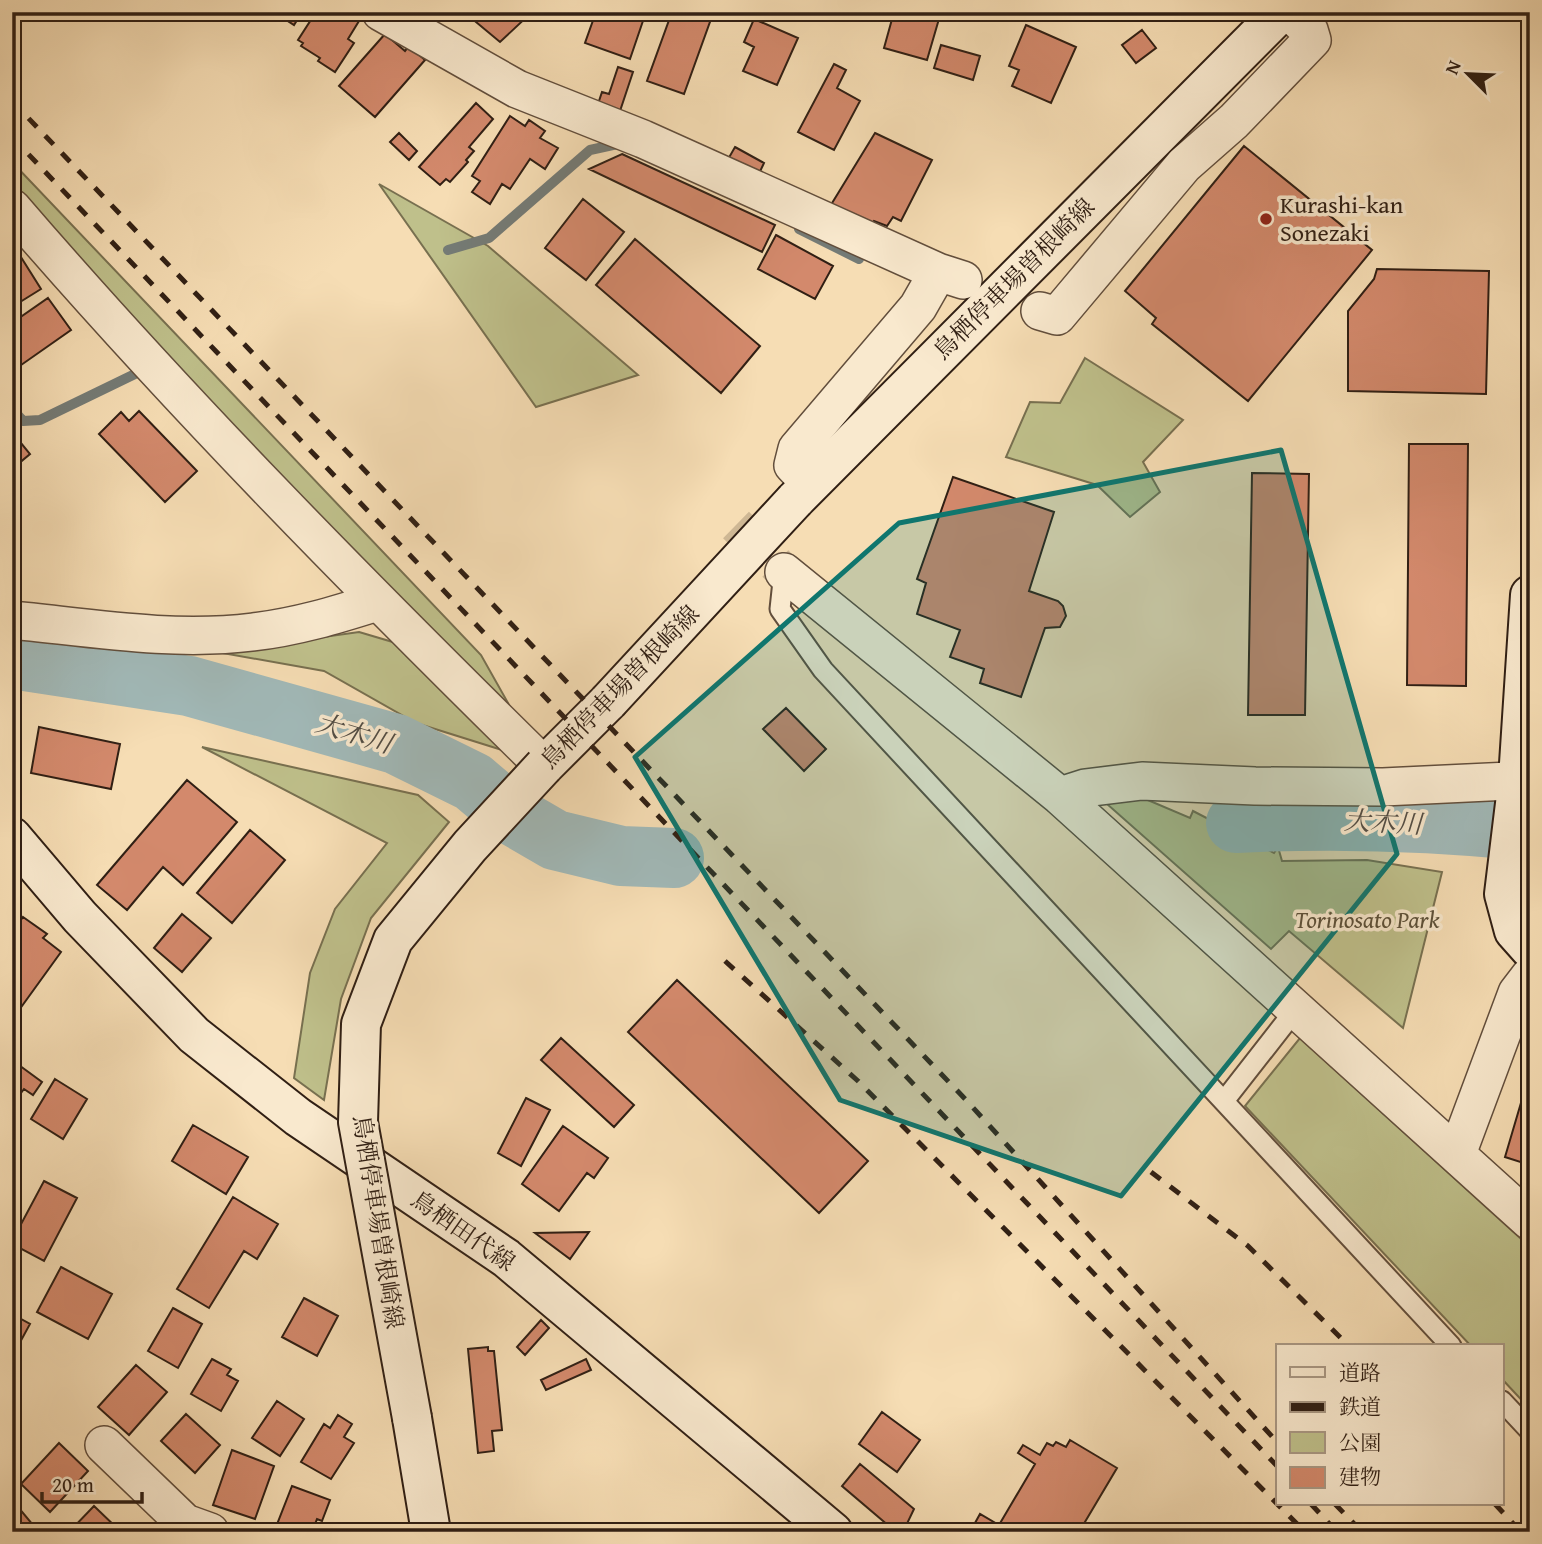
<svg xmlns="http://www.w3.org/2000/svg" width="1542" height="1544" font-family="'Gentium Book Plus','Noto Serif JP',serif">
<style>
.green{fill:#bfc08b;stroke:#787050;stroke-width:2}
.lines{fill:none;stroke-linecap:round;stroke-linejoin:round}
.stream{stroke:#747b76;stroke-width:10}
.river{stroke:#a1b9b8;stroke-width:60}
.building{fill:#d3896c;stroke:#301f14;stroke-width:2}
.street-tunnel{stroke:#ceb794;stroke-width:37;stroke-dasharray:37 18;stroke-linecap:butt}
.lane-casing{stroke:#624e3c;stroke-width:23}
.street-casing{stroke:#624e3c;stroke-width:40}
.secondary-casing{stroke:#301f14;stroke-width:42}
.lane{stroke:#f9e9ce;stroke-width:19}
.street{stroke:#f9e9ce;stroke-width:37}
.secondary{stroke:#f9e9ce;stroke-width:38}
.rail{stroke:#301f14;stroke-width:5;stroke-dasharray:12 12;stroke-linecap:butt}
.secondary-bridge-casing{stroke:#301f14;stroke-width:42;stroke-linecap:butt}
.secondary-bridge{stroke:#f9e9ce;stroke-width:38}
.marked{fill:#0f766e;fill-opacity:0.2;stroke:#0f766e;stroke-width:5;stroke-linejoin:round}
.poi-dot{fill:#8f2418;stroke:#f9e9ce;stroke-width:2.5}
.labels{text-anchor:middle;stroke-width:7;stroke-linejoin:round;paint-order:stroke}
.poi-label{font-size:24px;fill:#301f14;stroke:#f9e9ce;text-anchor:start}
.street-label{font-size:24px;fill:#301f14;stroke:#f9e9ce}
.park-label{font-size:24px;font-style:italic;fill:#5b4f38;stroke:#f9e9ce}
.water-label{font-size:26px;font-style:italic;fill:#524d45;stroke:#f9e9ce}
</style>
<rect width="100%" height="100%" fill="#f6ddb4"/>
<filter id="stains"><feTurbulence type="fractalNoise" baseFrequency=".00286" numOctaves="4"/><feColorMatrix values="0 0 0 0 .2 0 0 0 0 .09 0 0 0 0 .02 0 0 0 .5 -.17"/></filter>
<radialGradient id="worn" r=".72"><stop offset=".6" stop-color="#630" stop-opacity="0"/><stop offset="1" stop-color="#630" stop-opacity=".3"/></radialGradient>
<path class="green" d="M12 162 481 655 521 726 120 312 12 184Z
M379 184 488 246 638 375 536 407Z
M1085 358 1183 420 1143 462 1160 492 1130 517 1097 485 1006 457 1030 402 1060 403Z
M359 632 396 643 502 750 416 723 324 671 217 652Z
M202 747 418 795 449 822 371 918 341 999 324 1100 294 1078 310 973 335 909 387 843Z
M1136 795 1190 818 1193 811 1274 853 1278 847 1282 861 1367 860 1442 872 1403 1028 1289 931 1271 949 1107 804Z
M1300 1038 1530 1247V1409L1502 1379V1346H1471L1245 1106Z"/>
<g class="lines">
<path class="stream" d="M799 229 859 259
M448 250 489 238 590 150 622 143
M12 409 23 421 40 420 137 373"/>
<path class="river" d="M12 659 189 686 396 744 473 782 512 815 555 840 621 856 674 858
M1236 823C1334 818 1431 821 1530 831"/>
</g>
<path class="building" d="M274 12H302L294 25Z
M316 12H346L359 21 348 39 354 43 335 72 318 61 320 58 301 46 303 43 298 40Z
M464 12H532L500 42Z
M596 12 645 15 630 59 585 43Z
M672 12 691 17 693 12 711 19 684 94 647 81Z
M894 12H941L927 60 884 48Z
M754 19 798 38 777 85 743 71 754 47 744 42Z
M1026 25 1076 47 1051 103 1012 86 1019 70 1009 66Z
M1142 30 1156 48 1136 63 1122 45Z
M385 34 405 51 409 46 425 60 375 117 339 86Z
M941 45 980 56 973 80 934 68Z
M834 64 846 70 837 88 860 101 834 150 798 132Z
M618 67 633 72 619 114 597 107 602 92 609 94Z
M476 103 493 119 469 147 474 151 466 160 468 162 450 182 446 179 440 185 419 167Z
M510 116 525 126 529 120 545 131 540 138 558 148 545 169 530 159 510 189 502 184 490 204 472 192 480 181 472 176Z
M399 133 417 151 409 160 390 142Z
M875 133 932 160 901 221 893 217 887 226 874 221 872 225 829 208Z
M1244 146 1372 250 1248 401 1152 324 1156 318 1125 291Z
M735 147 764 163 757 178 727 161Z
M622 154 775 225 762 252 589 169Z
M583 199 624 232 586 280 545 248Z
M776 235 833 266 815 299 758 269Z
M635 239 760 346 721 393 596 285Z
M19 254 41 289 12 307V258Z
M1377 269 1489 271 1486 394 1348 391V311L1374 279Z
M48 298 71 330 14 370 12 323Z
M139 411 197 471 165 502 99 434 121 412 129 421Z
M12 432 30 454 12 469Z
M1409 444H1468L1466 686 1407 685Z
M1252 473 1309 474 1305 715H1248Z
M953 477 1054 512 1029 591 1058 601 1063 606 1066 616 1060 627 1045 628 1021 697 980 683 984 669 950 657 960 630 917 614 926 583 917 579Z
M786 708 826 749 804 771 763 729Z
M39 727 120 744 111 789 31 773Z
M187 780 237 822 183 885 163 867 127 910 97 885Z
M250 830 285 860 232 923 197 893Z
M182 914 211 938 182 972 154 948Z
M23 917 47 934 43 938 61 952 14 1017 12 932Z
M677 980 868 1161 819 1213 628 1032Z
M561 1038 634 1105 614 1127 541 1060Z
M12 1060 42 1082 33 1095 24 1089 12 1105Z
M55 1079 87 1099 63 1139 31 1119Z
M1523 1096 1530 1098V1165L1505 1157Z
M526 1098 550 1110 521 1166 498 1153Z
M193 1125 248 1157 226 1194 172 1161Z
M563 1126 608 1158 594 1178 587 1173 559 1211 522 1184Z
M44 1181 77 1198 44 1261 12 1244V1241Z
M233 1197 278 1224 257 1259 244 1251 209 1308 177 1289Z
M589 1232 570 1259 535 1233Z
M61 1267 112 1294 88 1339 37 1312Z
M304 1298 338 1316 317 1356 282 1337Z
M173 1308 202 1324 178 1368 148 1351Z
M12 1314 30 1324 12 1357Z
M541 1320 549 1328 525 1355 517 1347Z
M488 1347V1351H494L502 1430 492 1431 494 1451 478 1453 468 1349Z
M212 1359 231 1369 227 1375 238 1381 221 1411 191 1394Z
M586 1359 591 1370 546 1390 541 1380Z
M136 1365 167 1392 129 1435 98 1407Z
M277 1401 304 1419 280 1456 252 1438Z
M882 1412 920 1440 897 1472 859 1444Z
M186 1414 220 1445 195 1473 161 1441Z
M338 1415 352 1424 344 1437 354 1443 331 1479 301 1462 324 1424 330 1428Z
M12 1426 20 1431 12 1446Z
M1070 1440 1117 1468 1079 1532H970L980 1514 999 1525 1035 1464 1018 1453 1023 1445 1040 1455 1047 1443 1053 1446 1056 1442 1066 1447Z
M59 1443 88 1471 50 1512 21 1484Z
M232 1450 274 1466 255 1519 213 1505Z
M860 1464 914 1509 903 1532H896L842 1486Z
M292 1486 330 1500 322 1521 317 1519 312 1532H274Z
M13 1501 38 1531 37 1532H12Z
M94 1506 121 1532H69Z"/>
<g class="lines">
<path class="street-tunnel" d="M736 525 784 572"/>
<defs>
<path id="lane" d="M784 572 780 609 823 670 1451 1346
M1224 1101 1296 1009
M1502 1401 1530 1431"/>
<path id="street" d="M381 12 517 89 643 139 938 272 963 280
M12 208C180 403 361 586 544 766
M1040 311 1057 316 1184 165 1234 121 1312 40 1309 30 1290 12
M810 483 793 465 797 449 918 307 938 272
M784 572 1060 796 1530 1221
M12 620C92 628 173 642 253 632 296 627 336 615 377 602
M1060 796 1085 788 1142 781 1255 786 1383 787 1530 780
M1457 1154 1517 993 1530 976
M104 1445 185 1523 210 1532"/>
<path id="secondary" d="M795 500 1281 12
M1530 595 1518 779 1504 894 1514 931 1530 949
M544 766 608 702
M12 837 80 917 194 1035 298 1117 506 1258 833 1532
M412 1418 431 1532"/>
</defs>
<use href="#lane" class="lane-casing"/>
<use href="#street" class="street-casing"/>
<use href="#secondary" class="secondary-casing"/>
<use href="#lane" class="lane"/>
<use href="#street" class="street"/>
<use href="#secondary" class="secondary"/>
<path class="rail" d="M12 101 967 1101 1278 1443
M12 137 1278 1467
M725 961 858 1081 1305 1532
M1151 1172 1248 1246 1349 1346
M1311 1504 1337 1532
M1335 1504 1362 1532
M1495 1504 1521 1532"/>
<defs>
<path id="secondary-bridge" d="M608 702 795 500
M412 1418 358 1122 361 1024 393 940 470 846 544 766"/>
</defs>
<use href="#secondary-bridge" class="secondary-bridge-casing"/>
<use href="#secondary-bridge" class="secondary-bridge"/>
</g>
<path class="marked" d="M1281 450 1397 854 1121 1196 840 1100 635 757 899 523Z"/>
<circle class="poi-dot" cx="1266" cy="219" r="7"/>
<g class="labels">
<g class="poi-label">
<text x="1280" y="213">Kurashi-kan<tspan x="1280" dy="28">Sonezaki</tspan></text>
</g>
<g class="street-label">
<text transform="translate(1014 279) rotate(-45)" y="8">鳥栖停車場曽根崎線</text>
<text transform="translate(620 687) rotate(-46)" y="8">鳥栖停車場曽根崎線</text>
<text transform="translate(378 1222) rotate(81)" y="8">鳥栖停車場曽根崎線</text>
<text transform="translate(463 1231) rotate(35)" y="8">鳥栖田代線</text>
</g>
<g class="park-label">
<text x="1367" y="928">Torinosato Park</text>
</g>
<g class="water-label">
<text transform="translate(354 733) rotate(17)" y="9">大木川</text>
<text transform="translate(1383 822) rotate(3)" y="9">大木川</text>
</g>
</g>
<rect width="1542" height="1544" fill="none" stroke="#f6ddb4" stroke-width="42"/>
<rect x="14" y="14" width="1514" height="1516" fill="none" stroke="#301f14" stroke-width="3.5"/>
<rect x="21" y="21" width="1500" height="1502" fill="none" stroke="#301f14" stroke-width="2"/>
<rect x="1276" y="1344" width="228" height="161" fill="#f9e9ce" stroke="#a99884" stroke-width="2"/>
<rect x="1290" y="1367" width="35" height="10" fill="#f9e9ce" stroke="#a99884" stroke-width="2"/>
<text x="1339" y="1380" font-size="21" fill="#301f14">道路</text>
<rect x="1290" y="1402" width="35" height="10" fill="#301f14" stroke="#a99884" stroke-width="2"/>
<text x="1339" y="1414" font-size="21" fill="#301f14">鉄道</text>
<rect x="1290" y="1432" width="35" height="21" fill="#bfc08b" stroke="#a99884" stroke-width="2"/>
<text x="1339" y="1450" font-size="21" fill="#301f14">公園</text>
<rect x="1290" y="1467" width="35" height="21" fill="#d3896c" stroke="#a99884" stroke-width="2"/>
<text x="1339" y="1484" font-size="21" fill="#301f14">建物</text>
<g transform="translate(1468 74) rotate(294)" stroke="#f9e9ce" stroke-width="5" paint-order="stroke">
<path d="M0-5L12 26L0 18L-12 26Z" fill="#301f14"/>
<text y="-10" font-size="19" font-weight="bold" text-anchor="middle" fill="#301f14">N</text>
</g>
<path d="M42 1492v10h100v-10" fill="none" stroke="#301f14" stroke-width="3.5"/>
<text x="52" y="1492" font-size="21" fill="#301f14" stroke="#f9e9ce" stroke-width="5" paint-order="stroke">20 m</text>
<rect width="100%" height="100%" filter="url(#stains)"/>
<rect width="100%" height="100%" fill="url(#worn)"/>
</svg>
